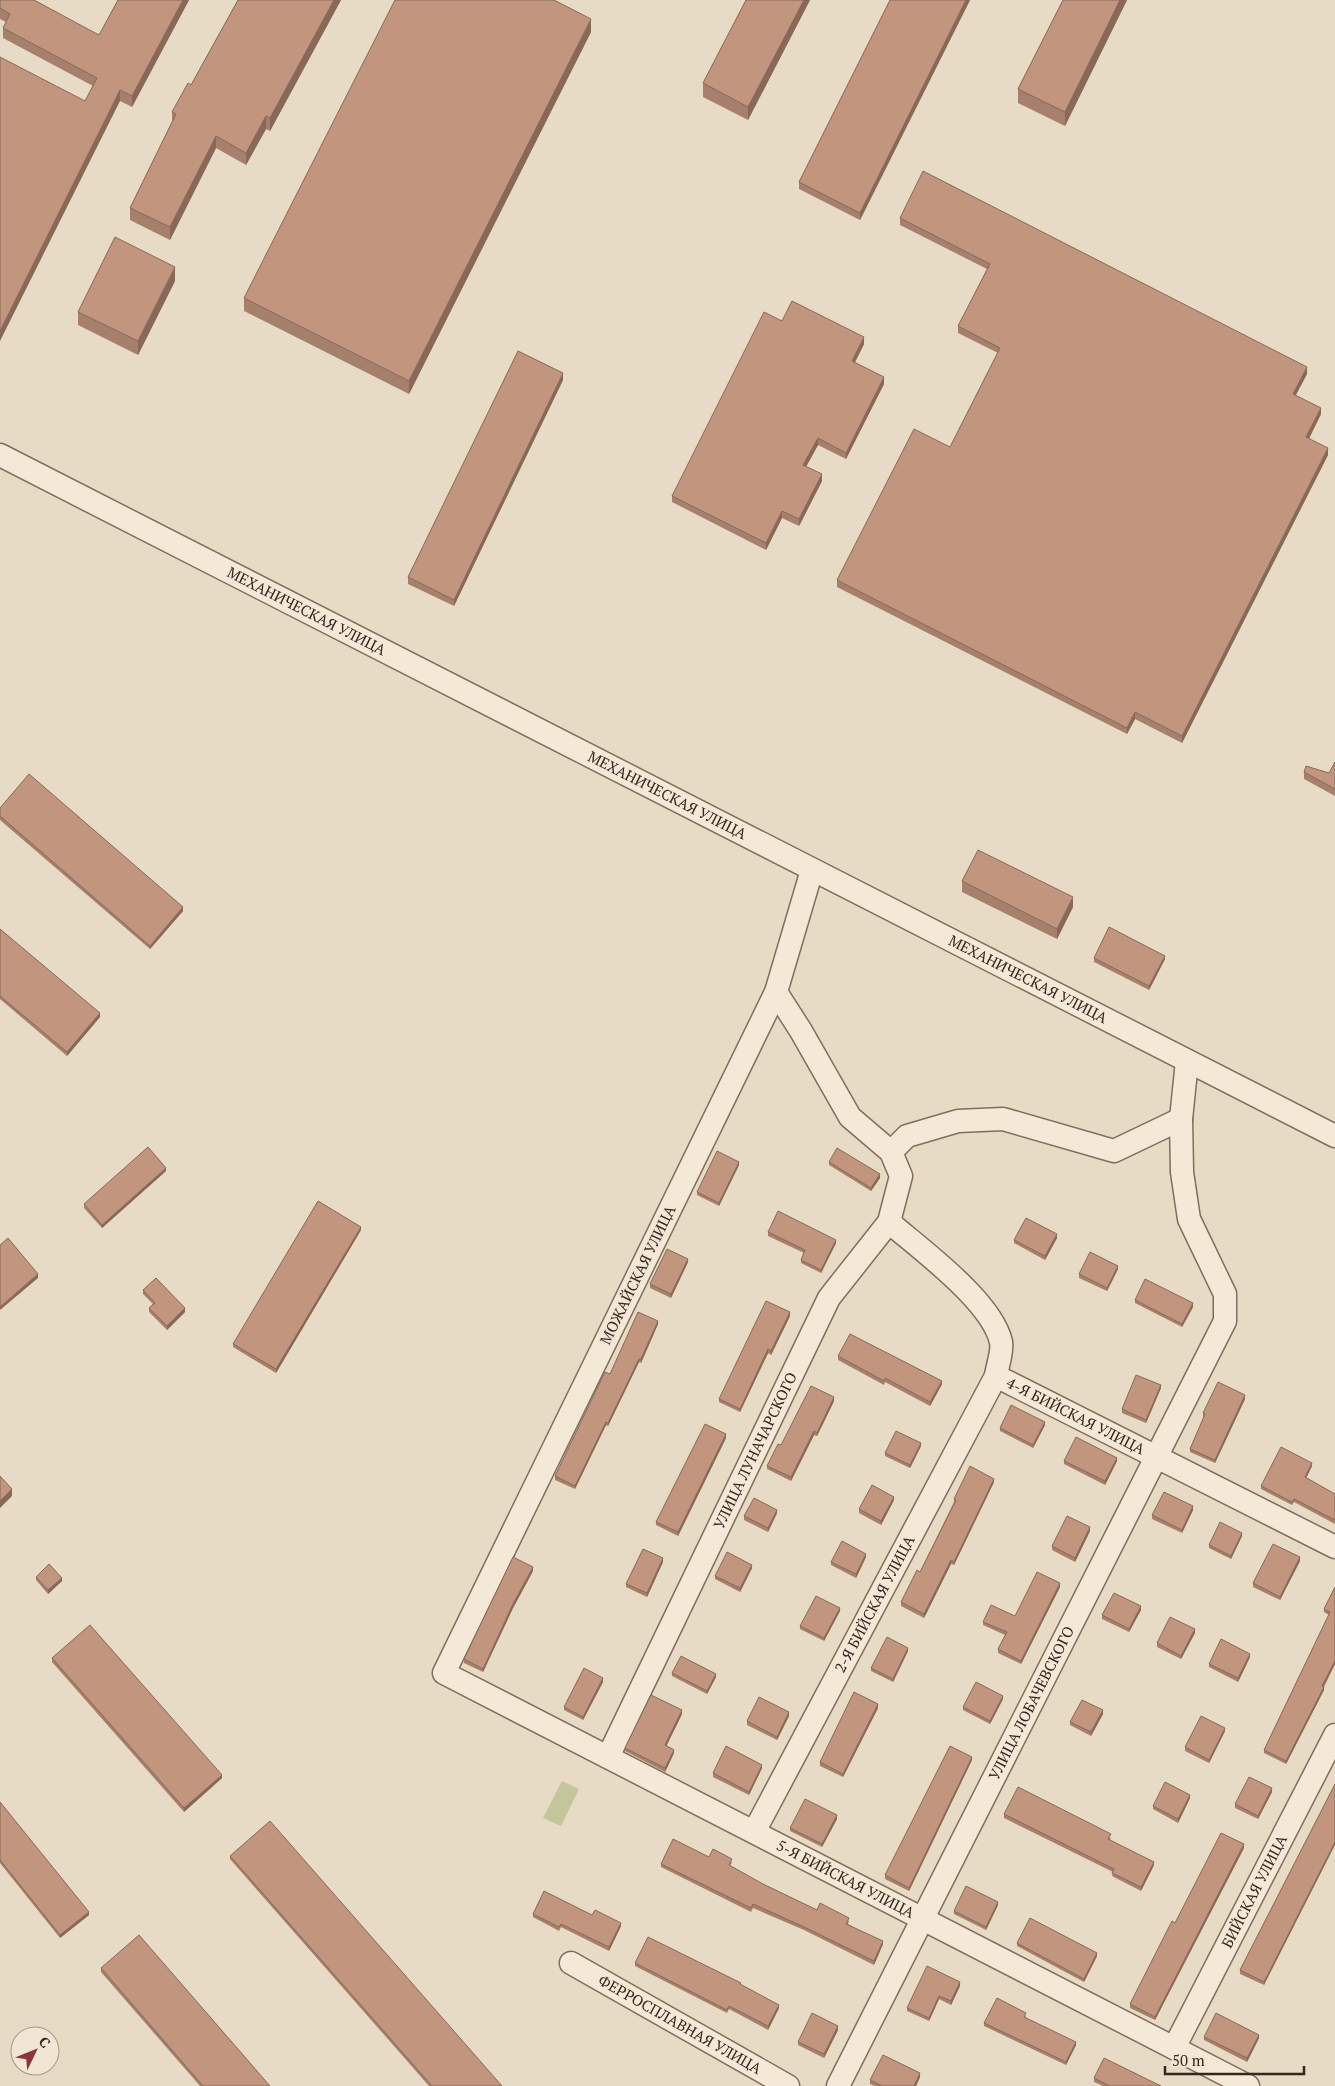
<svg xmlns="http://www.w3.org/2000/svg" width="1335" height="2086" font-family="'PT Serif',serif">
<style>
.green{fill:#c3c59a}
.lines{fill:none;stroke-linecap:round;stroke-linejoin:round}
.minor-casing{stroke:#816d5d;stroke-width:25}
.minor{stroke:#f4e9d7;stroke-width:22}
.wall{fill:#a7806d}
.shaded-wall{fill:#886859}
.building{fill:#c2957f;stroke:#886859}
.labels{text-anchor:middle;stroke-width:4;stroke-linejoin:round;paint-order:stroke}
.street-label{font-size:15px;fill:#33271f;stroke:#f1e6d3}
</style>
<rect width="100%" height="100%" fill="#e8dbc5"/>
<path class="green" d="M562 1781 579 1789 561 1826 543 1818Z"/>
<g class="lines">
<defs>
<g id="minor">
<path id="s1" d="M0 455 1335 1136"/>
<path id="s2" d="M812 870 776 992 444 1673 1248 2086"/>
<path d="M891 1152 907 1136 958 1121 1003 1119 1114 1151 1181 1119"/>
<path id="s3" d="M889 1222C920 1249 992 1301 1001 1342 1003 1351 997 1367 996 1376L1335 1547"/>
<path id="s4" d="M608 1757 829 1298 889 1222 901 1176 891 1152 850 1117 801 1031 776 992"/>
<path id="s5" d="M754 1832 996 1376"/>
<path id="s6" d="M571 1963 788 2086"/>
<path id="s7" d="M1174 2048 1335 1735"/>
<path id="s8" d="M838 2086 1225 1321V1294L1189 1219 1182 1172 1181 1119 1187 1061"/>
</g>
</defs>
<use href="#minor" class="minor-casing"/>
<use href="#minor" class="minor"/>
</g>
<path class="wall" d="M0 0 99 35 118 0H189L132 107 120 101H85L93 86 3 38V28L6 22 0 19Z
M238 0H341L270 131 266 129 246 165 216 148 170 240 130 220V208L172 122V112L191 85Z
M746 0H810L748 120 703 97V83Z
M890 0H970L860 220 799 189V182Z
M1063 0H1127L1065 126 1018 103V89Z
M591 32 409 394 244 311V298Z
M900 218 1307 374 1296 395 1321 414 1309 439 1328 455 1182 743 1135 719 1127 734 837 587V580L950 447 998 353 958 333V326L987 269 900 225Z
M175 281 138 355 78 325V312Z
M782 321 864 344 855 362 884 384 846 459 818 445 806 467 822 481 799 526 782 518 766 550 672 502V496Z
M563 380 454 606 408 584V577Z
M1335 762V796L1304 779V772L1329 773Z
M0 808 183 911 150 949 0 820Z
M962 881 1073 907 1057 939 962 892Z
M0 929 100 1017 67 1056 0 999Z
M1094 958 1165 959 1149 990 1094 962Z
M829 1162 880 1178 871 1191 829 1165Z
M739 1165 719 1206 697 1195V1192Z
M166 1171 102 1228 84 1208V1204Z
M361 1230 276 1373 233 1347V1344Z
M768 1232 836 1243 821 1273 801 1263V1260L804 1253 768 1236Z
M1057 1238 1045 1260 1014 1243V1240Z
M688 1262 671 1298 650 1288V1284Z
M1118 1269 1107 1291 1079 1278V1274Z
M143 1290 185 1312 167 1330 149 1312V1308L153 1304 143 1294Z
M1135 1300 1193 1307 1182 1327 1135 1303Z
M790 1316 771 1355 768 1353 740 1412 719 1402V1399Z
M658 1324 641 1363 639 1362 608 1426 606 1425 575 1489 555 1480V1476L610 1374Z
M838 1356 942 1384 930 1406 885 1382 884 1385 838 1360Z
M1161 1388 1146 1423 1122 1413V1409Z
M1245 1399 1215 1463 1190 1452V1449L1204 1417H1203V1413Z
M834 1401 817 1436 814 1435 791 1481 767 1469V1466L781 1445Z
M1045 1425 1033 1448 1000 1431V1428Z
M726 1438 678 1536 656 1525V1522Z
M921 1446 910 1468 885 1456V1453Z
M1064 1461H1117L1105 1485 1064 1464Z
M1312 1466 1306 1478 1335 1494V1524L1294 1502 1292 1505 1261 1489V1486Z
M994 1482 954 1565 951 1564 924 1618 901 1606V1602L920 1572 954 1502V1499Z
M894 1500 881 1525 859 1513V1509Z
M1193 1510 1182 1533 1152 1519V1515Z
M777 1513 768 1532 744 1520V1516Z
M1090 1531 1075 1562 1052 1550V1546Z
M1242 1536 1231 1559 1209 1548V1545Z
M866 1557 856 1578 831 1565V1562Z
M1300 1561 1280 1600 1253 1587V1583Z
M663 1562 647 1597 626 1587V1584Z
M752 1568 740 1592 715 1579V1576Z
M533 1571 513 1608 483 1672 464 1663V1659Z
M36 1577 62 1581 48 1594 36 1580Z
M1060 1587 1021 1664 998 1653V1649L1005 1635 983 1625V1622L1015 1616Z
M1335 1587V1664L1324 1687V1690L1286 1764 1264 1753V1750L1329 1615 1324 1612V1609Z
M1141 1610 1129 1632 1102 1619V1615Z
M840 1611 824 1641 800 1629V1626Z
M1195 1633 1181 1659 1157 1647V1643Z
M908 1651 893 1682 871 1671V1668Z
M1250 1657 1238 1682 1209 1667V1664Z
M52 1658 222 1778 184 1812 52 1662Z
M672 1673 716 1677 707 1694 672 1676Z
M603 1682 583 1720 564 1710V1707Z
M1003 1699 990 1724 963 1710V1707Z
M878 1708 843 1777 820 1766V1762Z
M682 1714 666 1746 674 1753 665 1772 625 1751V1748Z
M1103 1714 1091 1736 1070 1725V1722Z
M789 1716 777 1740 747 1725V1721Z
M1225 1731 1209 1763 1185 1751V1747Z
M972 1760 909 1891 885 1879V1875Z
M762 1768 749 1795 713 1777V1773Z
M1335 1784 1264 1985 1240 1974V1970Z
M1272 1792 1258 1819 1235 1808V1804Z
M1190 1798 1178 1823 1153 1809V1806Z
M0 1802 89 1915 60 1938 0 1863Z
M1004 1814 1111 1838 1110 1840 1154 1865 1141 1891 1112 1876 1113 1872 1004 1818Z
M837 1819 822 1847 790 1831V1828Z
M1244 1848 1155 2020 1130 2008V2004L1175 1923Z
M230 1856 502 2086H429L230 1859Z
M709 1857 732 1862 730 1866 763 1884 817 1910 849 1921 848 1924 883 1944 874 1965 804 1930 753 1908 751 1912 661 1867V1864Z
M998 1905 986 1930 954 1914V1911Z
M533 1914 592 1915 621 1926 609 1951 561 1927 559 1931 533 1917Z
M1017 1943 1097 1956 1084 1982 1017 1946Z
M635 1963 741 1985 779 2008 768 2030 729 2009 727 2013 635 1966Z
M101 1968 270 2086H200L101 1972Z
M960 1986 951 2005 939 1999 929 2021 907 2011V2008Z
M1026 2016 1025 2017 1076 2045 1066 2065 984 2026V2023Z
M838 2030 824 2058 798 2045V2042Z
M1204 2037 1259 2038 1247 2062 1204 2040Z
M920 2077 916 2086H875L870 2084V2080Z
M1094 2078 1161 2086H1103L1094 2082Z"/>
<path class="shaded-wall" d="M183 0H189L132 107V96Z
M334 0H341L270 131V118Z
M804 0H810L748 120V107Z
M966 0H970L860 220V213Z
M1120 0H1127L1065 126V112Z
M591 19V32L409 394V381Z
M120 90V101L0 341V331Z
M266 116V129L246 165V153Z
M216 136V148L170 240V227Z
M175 267V281L138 355V341Z
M864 337V344L852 368V361Z
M1307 367V374L1293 400V394Z
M563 373V380L454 606V600Z
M884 377V384L846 459V453Z
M1321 408V414L1306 444V437Z
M818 438V445L803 472V465Z
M1328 448V455L1182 743V736Z
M822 474V481L799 526V519Z
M782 511V518L766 550V543Z
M1135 712V719L1127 734V728Z
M1073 897V907L1057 939V929Z
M183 907V911L150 949V946Z
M1165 956V959L1149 990V986Z
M100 1013V1017L67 1056V1052Z
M739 1162V1165L719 1206V1203Z
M166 1168V1171L102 1228V1225Z
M880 1174V1178L871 1191V1188Z
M361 1227V1230L276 1373V1369Z
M1057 1234V1238L1045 1260V1256Z
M836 1240V1243L821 1273V1270Z
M688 1259V1262L671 1298V1294Z
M1118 1266V1269L1107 1291V1288Z
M38 1274V1278L0 1310V1307Z
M1193 1303V1307L1182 1327V1324Z
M185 1308V1312L167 1330V1326Z
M790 1312V1316L771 1355V1351Z
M658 1321V1324L641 1363V1359Z
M768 1349V1353L740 1412V1409Z
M639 1359V1362L608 1426V1423Z
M942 1381V1384L930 1406V1402Z
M1161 1385V1388L1146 1423V1420Z
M1245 1395V1399L1215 1463V1460Z
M834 1397V1401L817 1436V1433Z
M606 1422V1425L575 1489V1486Z
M1045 1422V1425L1033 1448V1445Z
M814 1431V1435L791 1481V1477Z
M726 1434V1438L678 1536V1532Z
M921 1443V1446L910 1468V1465Z
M1117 1458V1461L1105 1485V1481Z
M1312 1463V1466L1305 1480V1477Z
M994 1479V1482L954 1565V1562Z
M12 1489V1496L0 1508V1501Z
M894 1497V1500L881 1525V1521Z
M1193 1506V1510L1182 1533V1530Z
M777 1510V1513L768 1532V1528Z
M1090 1527V1531L1075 1562V1558Z
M1242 1533V1536L1231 1559V1556Z
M866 1554V1557L856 1578V1574Z
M1300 1557V1561L1280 1600V1597Z
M663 1558V1562L647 1597V1593Z
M951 1560V1564L924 1618V1614Z
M752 1565V1568L740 1592V1588Z
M533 1567V1571L513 1608 483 1672V1669L513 1604Z
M62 1578V1581L48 1594V1590Z
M1060 1583V1587L1021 1664V1661Z
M1141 1606V1610L1129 1632V1629Z
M840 1608V1611L824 1641V1638Z
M1195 1629V1633L1181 1659V1656Z
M908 1648V1651L893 1682V1679Z
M1250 1654V1657L1238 1682V1678Z
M1335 1661V1664L1322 1689V1686Z
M716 1674V1677L707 1694V1691Z
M603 1678V1682L583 1720V1717Z
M1324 1687V1690L1286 1764V1761Z
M1003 1696V1699L990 1724V1721Z
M878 1704V1708L843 1777V1774Z
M682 1710V1714L665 1749V1745Z
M1103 1710V1714L1091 1736V1732Z
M789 1712V1716L777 1740V1737Z
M1225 1728V1731L1209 1763V1760Z
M674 1750V1753L665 1772V1768Z
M972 1757V1760L909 1891V1888Z
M762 1765V1768L749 1795V1792Z
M222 1775V1778L184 1812V1808Z
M1272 1788V1792L1258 1819V1816Z
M1190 1795V1798L1178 1823V1819Z
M837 1815V1819L822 1847V1844Z
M1335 1842V1845L1264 1985V1982Z
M1244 1844V1848L1155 2020V2017Z
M1154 1862V1865L1141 1891V1887Z
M998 1902V1905L986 1930V1927Z
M89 1912V1915L60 1938V1935Z
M621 1923V1926L609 1951V1947Z
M883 1941V1944L874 1965V1961Z
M1097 1953V1956L1084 1982V1979Z
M960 1982V1986L951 2005V2001Z
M939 1996V1999L929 2021V2018Z
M779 2005V2008L768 2030V2026Z
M838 2026V2030L824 2058V2054Z
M1259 2035V2038L1247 2062V2058Z
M1076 2042V2045L1066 2065V2062Z
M920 2073V2077L916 2086H914Z"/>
<path class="building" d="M0 0H34L99 35 118 0H183L132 96 120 90 0 331V57L85 101 97 78 3 28 10 14 0 8Z
M238 0H334L270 118 266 116 246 153 216 136 170 227 130 208 176 114 172 112 188 83 191 85Z
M395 0H554L591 19 409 381 244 298Z
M746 0H804L748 107 703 83Z
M890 0H966L860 213 799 182Z
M1063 0H1120L1065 112 1018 89Z
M923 171 1307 367 1293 394 1321 408 1306 437 1328 448 1182 736 1135 712 1127 728 837 580 914 429 950 447 1000 348 958 326 990 264 900 218Z
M115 237 175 267 138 341 78 312Z
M792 301 864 337 852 361 884 377 846 453 818 438 803 465 822 474 799 519 782 511 766 543 672 496 764 312 782 321Z
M518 351 563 373 454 600 408 577Z
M1335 762V789L1304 772 1306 766 1329 773Z
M29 774 183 907 150 946 0 816V808Z
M978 850 1073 897 1057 929 962 881Z
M1109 927 1165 956 1149 986 1094 958Z
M0 929 100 1013 67 1052 0 996Z
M148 1147 166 1168 102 1225 84 1204Z
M837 1148 880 1174 871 1188 829 1162Z
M717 1151 739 1162 719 1203 697 1192Z
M318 1201 361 1227 276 1369 233 1344Z
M778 1211 836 1240 821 1270 801 1260 805 1250 768 1232Z
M1026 1218 1057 1234 1045 1256 1014 1240Z
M8 1238 38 1274 0 1307V1245Z
M667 1249 688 1259 671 1294 650 1284Z
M1090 1252 1118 1266 1107 1288 1079 1274Z
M156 1278 185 1308 167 1326 149 1308 155 1303 143 1290Z
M1145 1279 1193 1303 1182 1324 1135 1300Z
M766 1301 790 1312 771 1351 768 1349 740 1409 719 1399Z
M638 1312 658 1321 641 1359H639L608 1423 606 1422 575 1486 555 1476 605 1372 610 1374Z
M850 1334 942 1381 930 1402 885 1378 884 1381 838 1356Z
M1136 1375 1161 1385 1146 1420 1122 1409Z
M1218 1382 1245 1395 1215 1460 1190 1449 1205 1414 1203 1413Z
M811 1386 834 1397 817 1433 814 1431 791 1477 767 1466 778 1444 781 1445Z
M1011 1405 1045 1422 1033 1445 1000 1428Z
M705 1424 726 1434 678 1532 656 1522Z
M896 1431 921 1443 910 1465 885 1453Z
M1076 1437 1117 1458 1105 1481 1064 1461Z
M1281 1447 1312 1463 1305 1477 1335 1494V1520L1294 1499 1292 1502 1261 1486Z
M970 1466 994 1479 954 1562 951 1560 924 1614 901 1602 917 1570 920 1572 956 1500 954 1499Z
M0 1476 12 1489 0 1501Z
M872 1485 894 1497 881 1521 859 1509Z
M1164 1492 1193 1506 1182 1530 1152 1515Z
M754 1498 777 1510 768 1528 744 1516Z
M1067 1516 1090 1527 1075 1558 1052 1546Z
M1220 1522 1242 1533 1231 1556 1209 1545Z
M842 1541 866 1554 856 1574 831 1562Z
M1273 1544 1300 1557 1280 1597 1253 1583Z
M643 1549 663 1558 647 1593 626 1584Z
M727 1552 752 1565 740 1588 715 1576Z
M513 1557 533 1567 513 1604 483 1669 464 1659Z
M49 1564 62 1578 48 1590 36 1577Z
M1037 1572 1060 1583 1021 1661 998 1649 1007 1632 983 1622 991 1605 1015 1616Z
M1335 1587V1661L1322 1686 1324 1687 1286 1761 1264 1750 1330 1612 1324 1609Z
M1114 1593 1141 1606 1129 1629 1102 1615Z
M816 1596 840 1608 824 1638 800 1626Z
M1170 1617 1195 1629 1181 1656 1157 1643Z
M90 1625 222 1775 184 1808 52 1658Z
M887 1637 908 1648 893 1679 871 1668Z
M1221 1639 1250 1654 1238 1678 1209 1664Z
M681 1656 716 1674 707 1691 672 1673Z
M584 1668 603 1678 583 1717 564 1707Z
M976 1682 1003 1696 990 1721 963 1707Z
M854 1692 878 1704 843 1774 820 1762Z
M651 1695 682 1710 665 1745 674 1750 665 1768 625 1748Z
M759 1697 789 1712 777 1737 747 1721Z
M1082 1700 1103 1710 1091 1732 1070 1722Z
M1201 1716 1225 1728 1209 1760 1185 1747Z
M726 1746 762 1765 749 1792 713 1773Z
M950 1746 972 1757 909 1888 885 1875Z
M1249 1777 1272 1788 1258 1816 1235 1804Z
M1165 1782 1190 1795 1178 1819 1153 1806Z
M1335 1784V1842L1264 1982 1240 1970Z
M1018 1787 1111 1834 1108 1839 1154 1862 1141 1887 1112 1873 1114 1869 1004 1814Z
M805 1799 837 1815 822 1844 790 1828Z
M0 1802 89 1912 60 1935 0 1860Z
M270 1821 502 2086H432L230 1856Z
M1221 1833 1244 1844 1155 2017 1130 2004 1172 1921 1175 1923Z
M673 1839 709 1857 713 1849 732 1859 729 1865 763 1884 817 1910 820 1903 849 1918 846 1924 883 1941 874 1961 804 1927 753 1904 751 1908 661 1864Z
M966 1886 998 1902 986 1927 954 1911Z
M544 1891 592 1915 595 1910 621 1923 609 1947 561 1924 559 1927 533 1914Z
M1030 1918 1097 1953 1084 1979 1017 1943Z
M139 1935 270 2086H203L101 1968Z
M648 1937 741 1983 740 1984 779 2005 768 2026 729 2006 727 2010 635 1963Z
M927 1966 960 1982 951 2001 939 1996 929 2018 907 2008Z
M997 1998 1026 2013 1024 2017 1076 2042 1066 2062 984 2023Z
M812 2013 838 2026 824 2054 798 2042Z
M1216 2013 1259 2035 1247 2058 1204 2037Z
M883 2055 920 2073 914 2086H882L870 2080Z
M1104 2058 1161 2086H1110L1094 2078Z"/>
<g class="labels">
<g class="street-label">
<text dy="5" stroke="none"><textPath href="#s1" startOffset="344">МЕХАНИЧЕСКАЯ УЛИЦА</textPath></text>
<text dy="5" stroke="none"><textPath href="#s1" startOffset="749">МЕХАНИЧЕСКАЯ УЛИЦА</textPath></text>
<text dy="5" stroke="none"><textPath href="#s1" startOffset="1154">МЕХАНИЧЕСКАЯ УЛИЦА</textPath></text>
<text transform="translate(638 1275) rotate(-64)" y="5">МОЖАЙСКАЯ УЛИЦА</text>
<text dy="5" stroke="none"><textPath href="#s3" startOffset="290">4-Я БИЙСКАЯ УЛИЦА</textPath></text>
<text dy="5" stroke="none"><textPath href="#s4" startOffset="340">УЛИЦА ЛУНАЧАРСКОГО</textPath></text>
<text dy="5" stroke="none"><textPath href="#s5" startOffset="258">2-Я БИЙСКАЯ УЛИЦА</textPath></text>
<text dy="5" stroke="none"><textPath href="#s8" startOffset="429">УЛИЦА ЛОБАЧЕВСКОГО</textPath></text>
<text dy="5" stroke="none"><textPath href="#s2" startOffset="1336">5-Я БИЙСКАЯ УЛИЦА</textPath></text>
<text dy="5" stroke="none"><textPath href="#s7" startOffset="176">БИЙСКАЯ УЛИЦА</textPath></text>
<text dy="5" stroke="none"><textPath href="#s6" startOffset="125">ФЕРРОСПЛАВНАЯ УЛИЦА</textPath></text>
</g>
</g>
<g transform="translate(35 2051) rotate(47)"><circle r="24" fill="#f1e6d3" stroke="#a59a8b"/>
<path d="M0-4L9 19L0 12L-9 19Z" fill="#88353c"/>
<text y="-8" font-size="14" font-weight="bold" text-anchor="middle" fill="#33271f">С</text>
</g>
<path d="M1165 2066v8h139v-8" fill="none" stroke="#33271f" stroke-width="2.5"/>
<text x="1172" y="2066" font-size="15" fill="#33271f" stroke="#f1e6d3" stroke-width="4" paint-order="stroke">50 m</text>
</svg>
